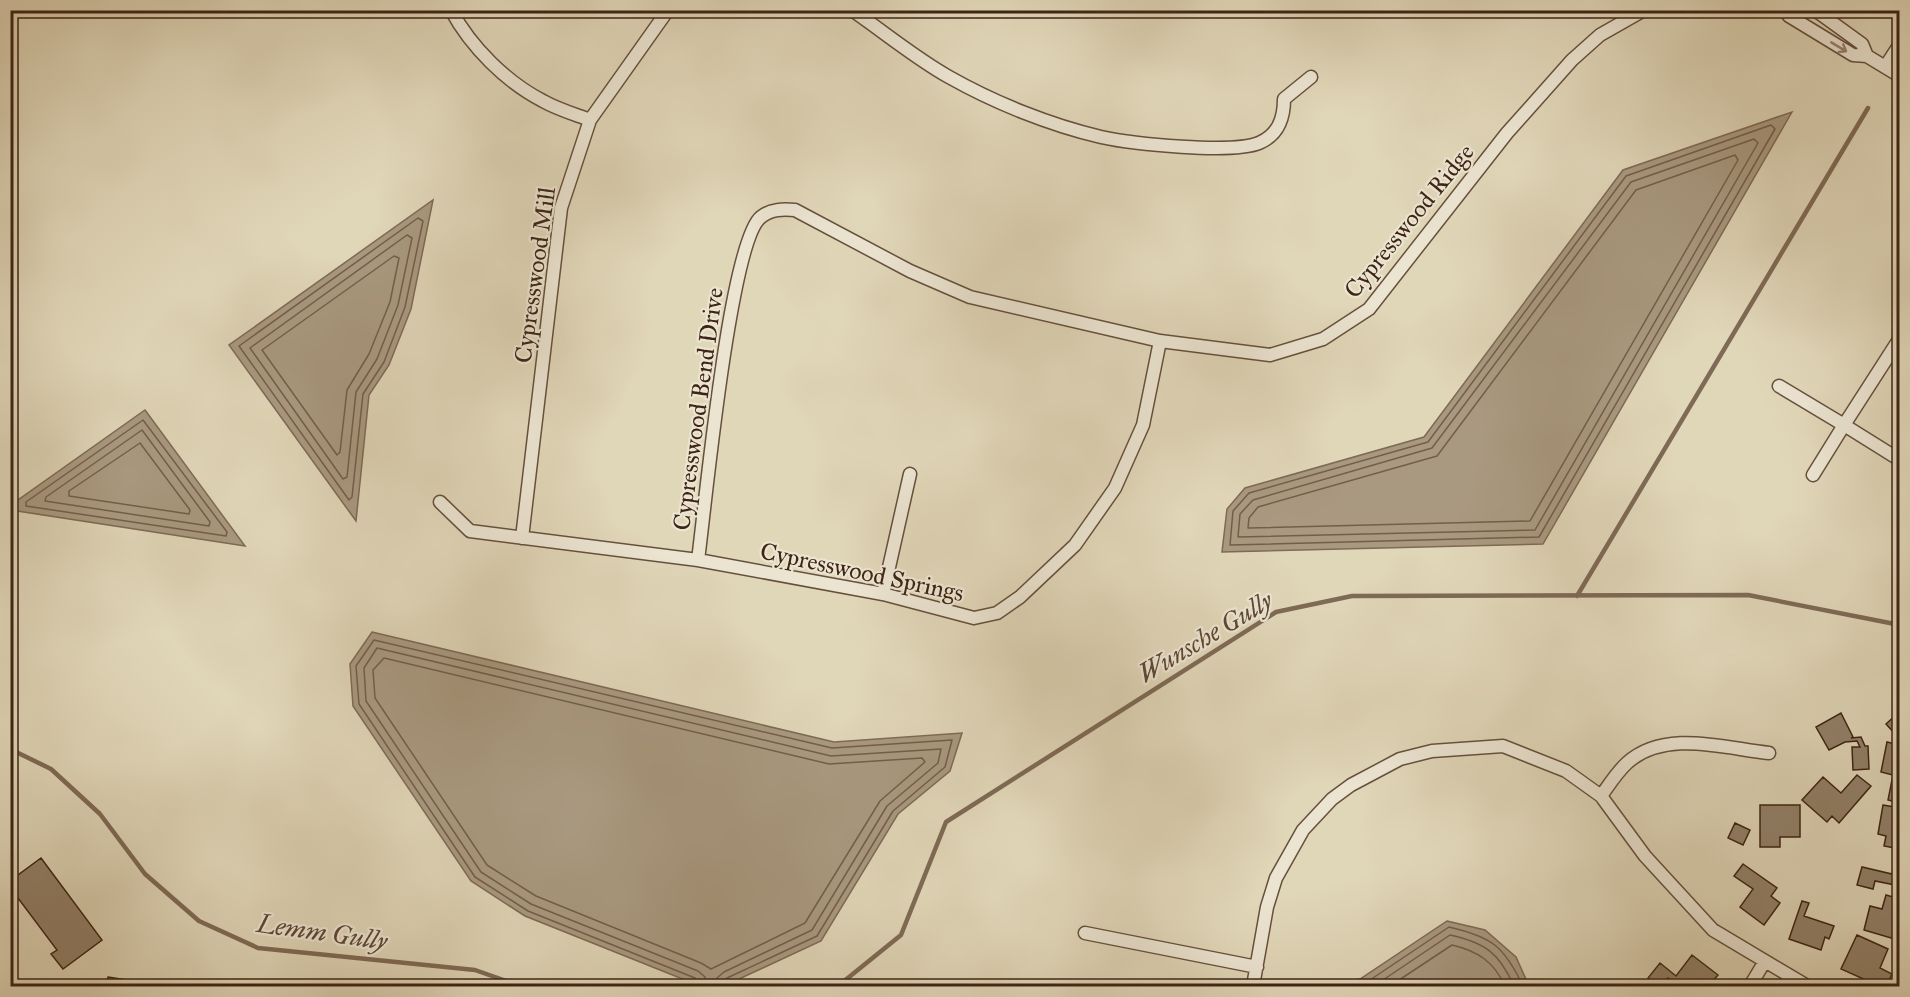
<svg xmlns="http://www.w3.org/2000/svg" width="1910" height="997" font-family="'IM FELL Great Primer',serif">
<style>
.water{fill:#a99980;stroke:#7e6a55;stroke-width:1.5}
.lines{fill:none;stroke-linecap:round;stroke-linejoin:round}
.shore{stroke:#735e4a;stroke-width:1.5}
.stream{stroke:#7e6a55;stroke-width:4.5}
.building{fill:#928169;stroke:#3d2414;stroke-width:1.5}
.minor-casing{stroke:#66503d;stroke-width:15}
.minor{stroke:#ebe4d1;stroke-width:12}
.oneway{stroke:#948472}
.labels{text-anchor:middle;stroke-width:4.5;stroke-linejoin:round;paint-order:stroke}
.street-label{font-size:24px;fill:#3d2414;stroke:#ebe4d1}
.water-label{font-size:26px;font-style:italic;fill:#5d4734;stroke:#ebe4d1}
</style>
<rect width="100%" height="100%" fill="#e0d6b8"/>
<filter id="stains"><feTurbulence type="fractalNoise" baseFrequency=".00333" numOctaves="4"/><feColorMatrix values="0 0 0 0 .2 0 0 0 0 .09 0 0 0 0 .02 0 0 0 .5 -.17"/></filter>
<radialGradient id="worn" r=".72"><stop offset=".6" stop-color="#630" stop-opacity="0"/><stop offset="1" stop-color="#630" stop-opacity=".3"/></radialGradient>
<path class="water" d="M1792 112 1543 544 1222 552 1227 509 1245 488 1424 437 1623 170Z
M433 200 411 309 389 365 369 395 356 521 229 345Z
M145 410 245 546 11 510V505Z
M372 632 834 742 962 733 950 771 898 814 821 941 724 986H700L525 916 471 881 353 706 350 664Z
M1447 921 1485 930 1516 957 1529 986H1333L1332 984 1360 979Z"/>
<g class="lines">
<path class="shore" d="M1771 125 1775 129 1539 537 1230 545 1233 511 1249 493 1428 442 1626 176Z
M1754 139 1758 143 1535 530 1238 537 1240 514 1253 500 1432 448 1631 182Z
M1735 155 1738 160 1530 521 1248 528 1249 518 1258 507 1437 456 1636 190Z
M418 218 423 221 405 307 384 362 363 394 352 497 349 500 239 346Z
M407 235 412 238 398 305 377 359 356 392 347 477 343 479 250 348Z
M394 256 399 258 390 302 369 354 347 390 340 452 337 455 262 350Z
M143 420 227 532 226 536 26 506V502Z
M142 430 210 522 209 526 45 501 46 497Z
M140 443 190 510 189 514 69 496V491Z
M384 658 829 764 922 758 925 762 880 801 805 923 711 969 701 963 536 896 487 865 375 698 373 670Z
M699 986 695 978 528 911 475 877 359 704 356 666 374 640 832 748 952 740 945 767 893 811 817 936 727 978 723 986
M707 986 705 977 698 971 531 904 481 872 366 701 364 668 377 648 831 756 941 749 938 763 887 806 812 930 724 972 717 978 716 986
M1354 986 1364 984 1449 927C1492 937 1504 946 1523 986
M1374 986 1450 935C1486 943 1499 953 1514 986
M1390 986 1452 945C1478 951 1494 962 1505 986"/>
<path class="stream" d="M1577 596 1868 108
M10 749 51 769 100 814 145 874 199 921 258 948 475 970 520 986
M838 986 901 935 946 822 1276 612 1352 596 1748 595 1900 625"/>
</g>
<path class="building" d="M1841 713 1853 737 1851 738 1861 737 1865 746H1868L1869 769 1853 770 1852 747H1860L1857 741 1845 742 1829 750 1816 727Z
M1897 714 1900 716 1898 737 1886 724Z
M1887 742 1900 745V803L1888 800 1893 775 1881 772Z
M1857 775 1871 786 1839 823 1832 816 1827 822 1802 800 1823 777 1841 793Z
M1760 805H1800V837H1780V847H1760Z
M1883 805 1900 808V849L1884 846 1886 836 1878 834Z
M1735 823 1750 830 1743 845 1728 838Z
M1897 853 1900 854V886L1875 881 1873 889 1857 885 1862 867 1892 874Z
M41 858 102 940 63 969 51 954 57 950 18 898 12 902 10 900V881Z
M1743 864 1777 888 1771 896 1780 903 1764 925 1740 907 1753 889 1734 876Z
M1886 895 1900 899 1898 940 1864 930 1870 906 1882 909Z
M1802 901 1809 903 1804 916 1834 926 1829 939 1825 937 1821 950 1789 939Z
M1857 935 1888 949 1880 968 1892 974 1886 986H1879L1841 969Z
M1692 955 1718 975 1708 986H1679L1668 978 1659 986 1648 978 1660 963 1676 976Z
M108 977 165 986H106Z"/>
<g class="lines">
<defs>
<path id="minor" d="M451 10C471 47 506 82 543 101 557 109 574 114 590 120
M852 10C884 32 915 58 949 77 995 103 1050 125 1101 137 1132 144 1232 154 1259 143 1278 135 1284 119 1284 99L1311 77
M1785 10 1789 16 1853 55 1867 56 1900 76
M1815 10 1862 44 1867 56
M1885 67 1900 44
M1900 338 1844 425 1900 460
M1779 386 1844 425 1813 475
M440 502 470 531 698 560 883 594 974 618 997 613 1020 597 1075 545 1115 488 1143 425 1160 341
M522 538 561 208 590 120 668 10
M698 560C705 508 730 241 761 217 771 209 783 209 795 210L910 271 970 297 1160 341 1270 355 1323 339 1369 309 1507 133 1572 60 1600 35 1644 10
M883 594 910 474
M1601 796C1609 785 1617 772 1627 763 1665 729 1723 748 1769 753
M1085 933 1257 967
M1253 986 1267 907 1276 878 1303 830 1332 799 1351 785 1400 759 1432 751 1503 746 1566 771 1601 796 1645 856 1713 930 1807 986
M1750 986 1765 961"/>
</defs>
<use href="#minor" class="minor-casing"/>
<use href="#minor" class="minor"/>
</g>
<defs><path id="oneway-shaft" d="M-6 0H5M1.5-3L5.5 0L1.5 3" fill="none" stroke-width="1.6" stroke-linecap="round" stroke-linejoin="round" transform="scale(1.5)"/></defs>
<use class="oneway" href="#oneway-shaft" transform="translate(1839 47) rotate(31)"/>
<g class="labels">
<g class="street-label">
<text transform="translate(1409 221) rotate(-51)" y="8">Cypresswood Ridge</text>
<text transform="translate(535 275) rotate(-82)" y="8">Cypresswood Mill</text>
<text transform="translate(698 409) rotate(-82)" y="8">Cypresswood Bend Drive</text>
<text transform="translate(862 572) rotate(12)" y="8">Cypresswood Springs</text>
</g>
<g class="water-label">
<text transform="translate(1205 637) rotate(-31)" y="9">Wunsche Gully</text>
<text transform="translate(322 932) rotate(8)" y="9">Lemm Gully</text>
</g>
</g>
<rect width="1910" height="997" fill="none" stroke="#e0d6b8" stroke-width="36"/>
<rect x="12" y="12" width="1886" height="973" fill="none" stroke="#3d2414" stroke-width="3"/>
<rect x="18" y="18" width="1874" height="961" fill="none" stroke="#3d2414" stroke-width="1.5"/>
<rect width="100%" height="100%" filter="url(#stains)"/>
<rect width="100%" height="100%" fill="url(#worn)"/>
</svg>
